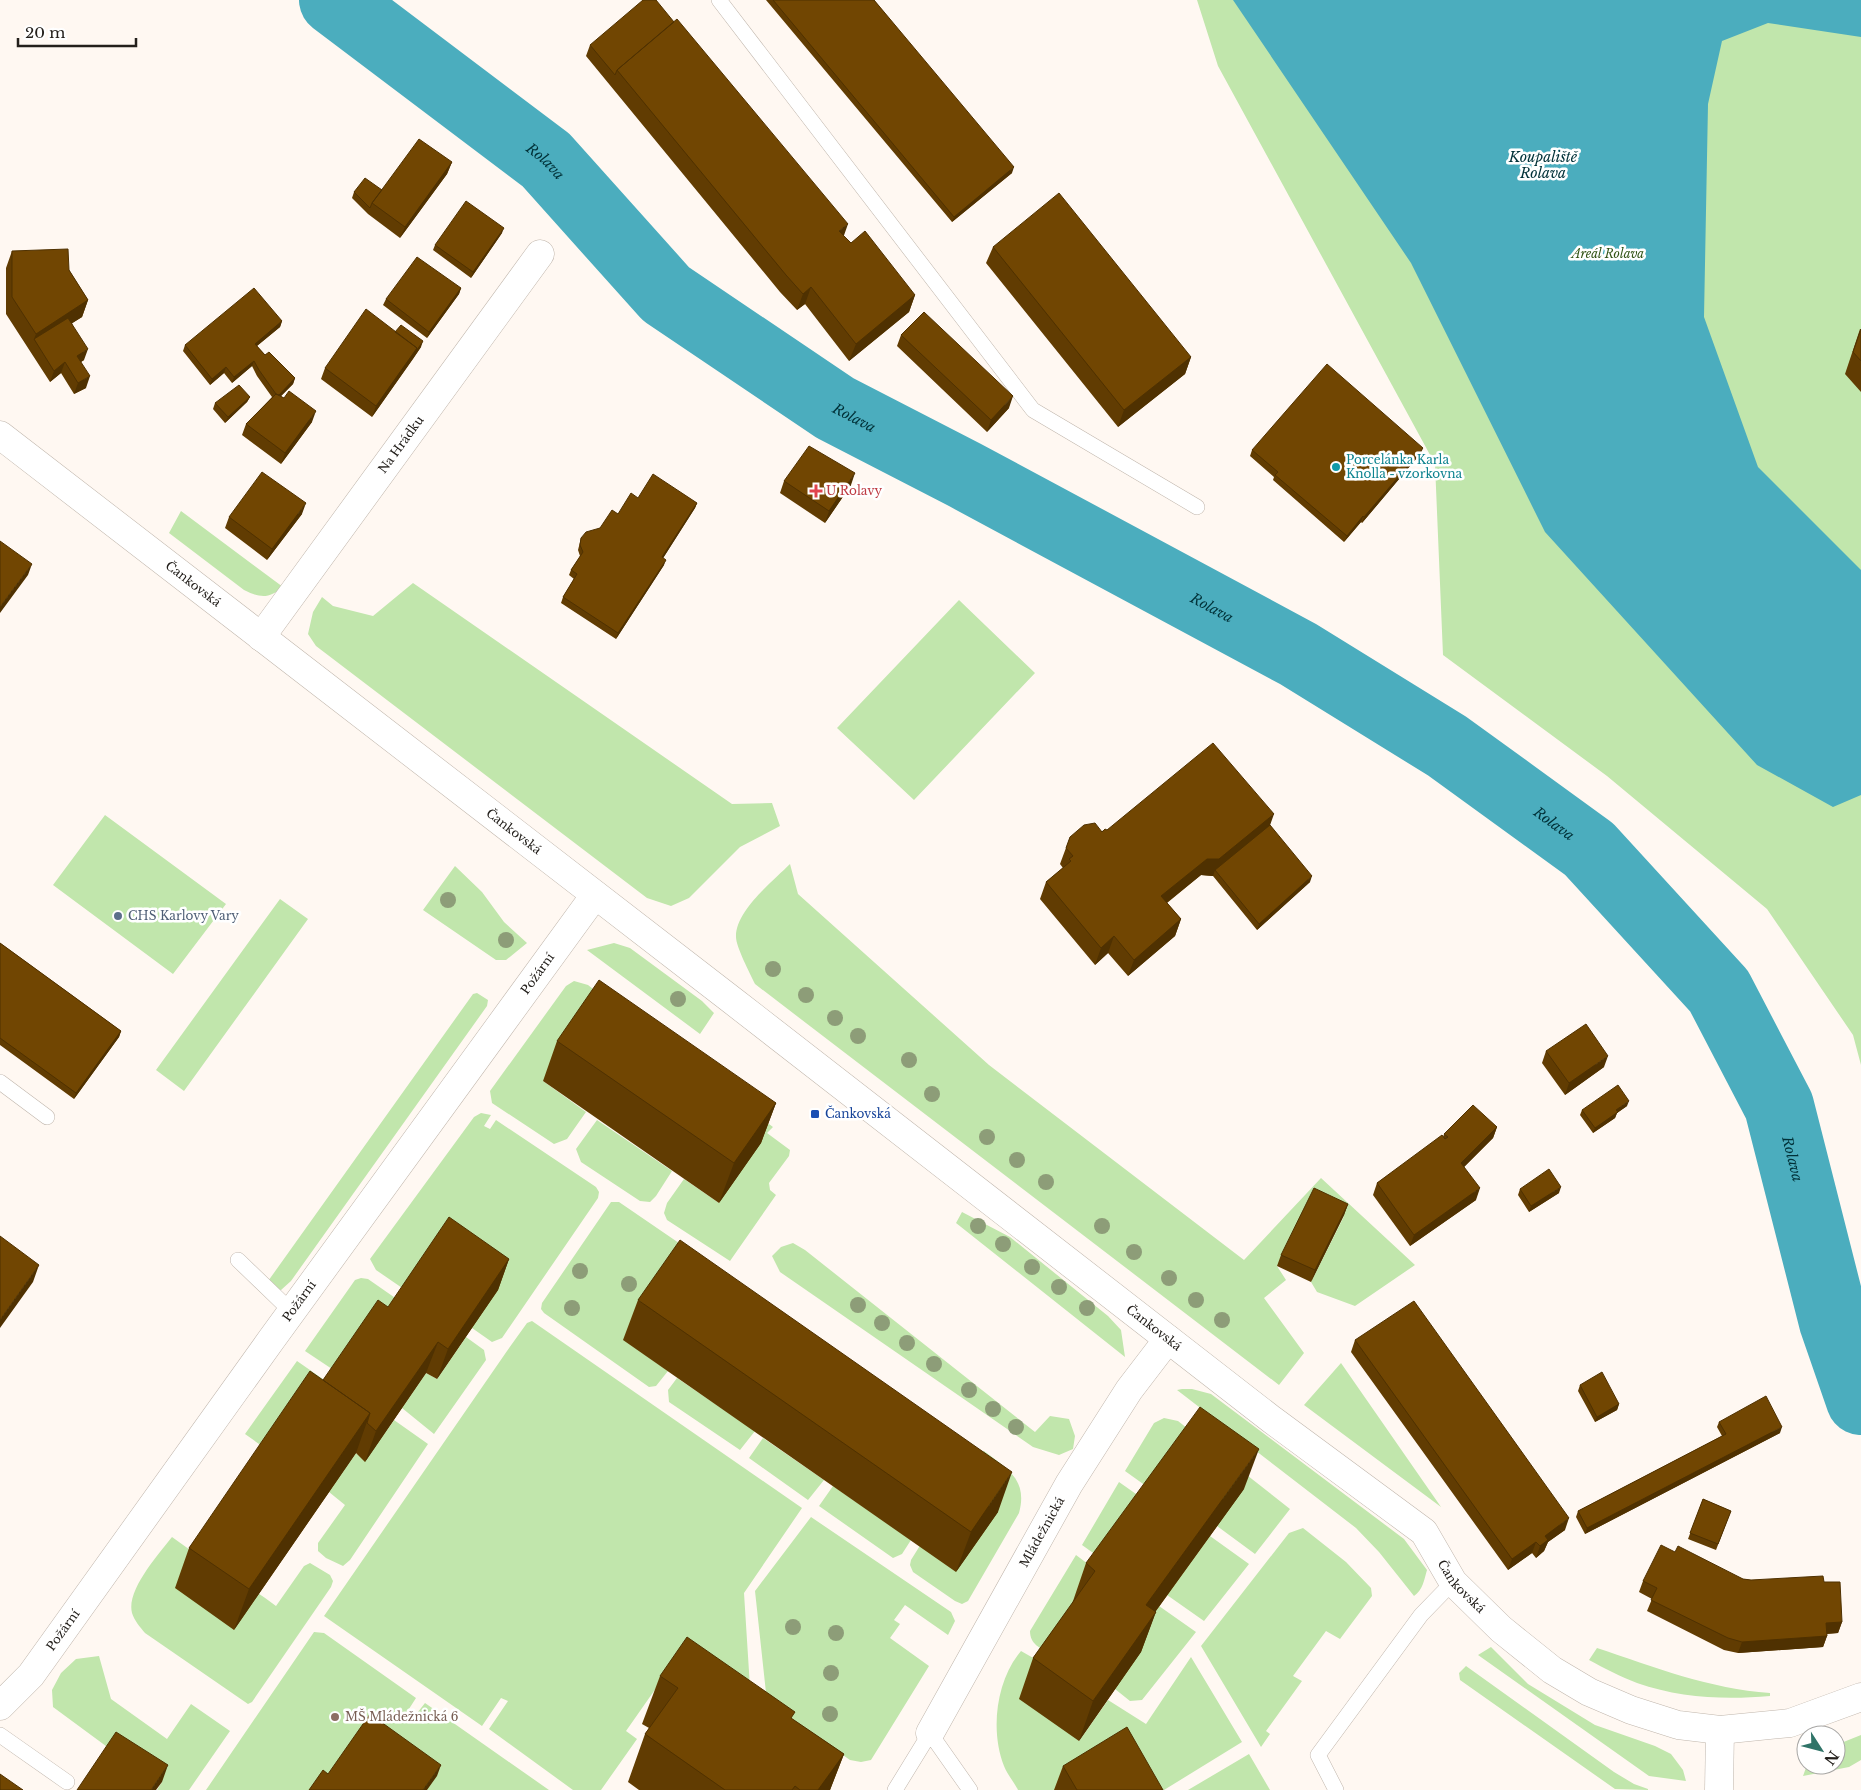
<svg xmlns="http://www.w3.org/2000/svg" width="1861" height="1790" font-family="'Libre Baskerville',serif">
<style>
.green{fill:#c1e6ac}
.water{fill:#4badbe}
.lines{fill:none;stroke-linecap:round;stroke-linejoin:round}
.river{stroke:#4badbe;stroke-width:70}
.lane-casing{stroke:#c0b6ac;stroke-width:16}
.street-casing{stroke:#c0b6ac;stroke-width:29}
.lane{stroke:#fff;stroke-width:15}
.street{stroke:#fff;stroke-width:28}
.tree{fill:#8d9d78}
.wall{fill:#613c02}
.shaded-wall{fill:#4f3101}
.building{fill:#714602;stroke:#4f3101}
.culture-dot{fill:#0f9aa8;stroke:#fff;stroke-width:2}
.health-dot{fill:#e0444e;stroke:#fff;stroke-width:2}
.service-dot{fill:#5c6f8a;stroke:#fff;stroke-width:2}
.transit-dot{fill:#1a4fb4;stroke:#fff;stroke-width:2}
.education-dot{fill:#8d6e63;stroke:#fff;stroke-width:2}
.labels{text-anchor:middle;stroke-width:5;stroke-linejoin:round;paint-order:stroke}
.park-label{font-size:12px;font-style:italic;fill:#305314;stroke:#fff}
.street-label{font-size:12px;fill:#24201c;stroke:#fff}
.culture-label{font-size:12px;fill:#0d838f;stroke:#fff;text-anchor:start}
.health-label{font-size:12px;fill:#be3a42;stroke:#fff;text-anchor:start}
.service-label{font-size:12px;fill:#4e5e75;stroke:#fff;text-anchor:start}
.transit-label{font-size:12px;fill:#164399;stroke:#fff;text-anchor:start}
.education-label{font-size:12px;fill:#785e54;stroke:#fff;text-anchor:start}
.water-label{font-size:14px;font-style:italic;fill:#013138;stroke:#fff}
</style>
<rect width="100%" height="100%" fill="#fff8f2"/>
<path class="green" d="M1197 0H1861V1065L1853 1035 1767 909 1607 776 1443 655 1435 464 1218 66Z
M181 511 283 587C269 599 260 598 244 590L169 533Z
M413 583 732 804 772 803 780 826 740 847 689 898 671 906 647 898 316 646 308 634 313 612 322 597 333 606 373 616Z
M959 600 1035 673 914 800 837 728Z
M105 815 226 904 173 974 53 885Z
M790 864 798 894 989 1065 1244 1260 1321 1178 1415 1265 1355 1306 1317 1292 1311 1282 1344 1216 1277 1266 1286 1280 1264 1298 1304 1353 1279 1385 755 984C750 973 736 947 736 937 735 911 772 882 790 864Z
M455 866 482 892 504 922 527 943 506 960H496L423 910Z
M280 899 308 919 184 1091 156 1070Z
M614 943 630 948 702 1001 714 1013 700 1034 587 950Z
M574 981 588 985 630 1018 543 1081 586 1112 567 1139 554 1144 492 1103 490 1091 566 986Z
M477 993 488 1000 487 1006 291 1281 281 1290 272 1288 266 1284 473 994Z
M736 1099 773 1127 767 1133 790 1150 789 1156 769 1183 770 1190 776 1195 730 1261 667 1220 664 1213 667 1203 684 1179 719 1203Z
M481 1113 491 1115 484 1126 490 1129 496 1120 596 1187 599 1192 598 1198 502 1338 492 1342 472 1328 408 1292 376 1270 370 1259 474 1117Z
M597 1120 672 1171 656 1196 650 1202 640 1201 581 1162 576 1149Z
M611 1202H619L714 1267 624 1340 668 1371 656 1386 649 1387 544 1313 541 1309 542 1303Z
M962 1212 1010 1237 1108 1316 1121 1330 1125 1357 956 1223Z
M793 1243 805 1250 1035 1432 1050 1416 1069 1419 1075 1436 1073 1449 1059 1455 1033 1447 780 1272 772 1256 781 1247Z
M361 1278 368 1279 401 1302 338 1373 305 1351 355 1280Z
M532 1321 802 1508 744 1593 752 1719 675 1661 626 1731 637 1739 601 1790H573L489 1729 508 1701 501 1698 482 1726 324 1616 507 1351 527 1323Z
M466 1337 484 1350 486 1360 434 1434 402 1408 426 1373 437 1379Z
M297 1361 330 1384 269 1451 245 1434Z
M1341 1363 1441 1507 1304 1405Z
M677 1378 755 1431 740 1450 669 1402 668 1390Z
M1182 1389H1192L1211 1394 1404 1539 1427 1570C1424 1580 1423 1590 1414 1596L1379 1552 1356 1528 1177 1390Z
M1164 1418 1178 1421 1290 1509 1255 1554 1217 1526 1153 1491 1125 1471 1154 1423Z
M394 1420 428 1444 350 1560 343 1566 326 1558 318 1551V1543L345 1505 329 1492 356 1453 365 1461Z
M763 1438 824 1480 808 1500 749 1458Z
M984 1451C1008 1469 1028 1480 1019 1513L968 1601 962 1604 955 1601 913 1572 910 1565 911 1560 977 1454Z
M1119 1482 1146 1501 1103 1560 1082 1545Z
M833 1486 911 1540 902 1554 893 1558 819 1506Z
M811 1517 951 1612 955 1621 948 1635 905 1605 894 1620 900 1624 890 1638 929 1666 871 1760 861 1762 850 1760 767 1702 755 1591Z
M1303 1528 1346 1562 1371 1588 1372 1596 1340 1639 1326 1631 1293 1676 1302 1681 1266 1731 1270 1734 1261 1747 1201 1646 1289 1533Z
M1210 1536 1249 1564 1204 1621 1167 1595Z
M172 1537C205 1562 243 1581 276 1606L304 1566 310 1563 330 1575 333 1581 331 1587 252 1702 248 1704 145 1633C140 1627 134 1620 132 1613 126 1590 159 1554 172 1537Z
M1076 1555 1096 1570 1081 1611 1050 1654C1040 1648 1030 1644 1030 1631Z
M1159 1606 1196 1632 1142 1700 1130 1701 1115 1689 1132 1644Z
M314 1632 324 1633 416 1698 407 1712 414 1717 425 1703 549 1790H206Z
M1491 1647 1528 1684 1595 1725 1655 1746 1671 1754 1683 1770 1686 1781 1649 1776 1478 1655Z
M1597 1648C1654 1667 1710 1689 1770 1693V1696C1725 1700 1680 1698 1637 1683 1621 1677 1604 1668 1589 1660Z
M1021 1651 1035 1659 1079 1741 1108 1700 1146 1724 1191 1657 1242 1742 1164 1790H1018C1014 1782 1007 1774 1004 1766 990 1731 996 1680 1021 1651Z
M99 1656 111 1699 167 1739 191 1704 230 1731 189 1790H157L162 1782 110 1749 53 1707 52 1690 61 1673 76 1659Z
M1466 1666 1614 1772 1634 1784 1648 1789V1790L1615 1789 1460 1680 1459 1673Z
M1861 1735V1760L1849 1767 1803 1776 1807 1765H1836V1745Z
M1249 1754 1270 1790H1188Z"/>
<path class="water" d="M1233 0H1861V37L1768 23 1722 41 1708 104 1704 317 1758 467 1861 570V795L1833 807 1757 765 1545 532 1411 263Z"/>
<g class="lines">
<path class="river" id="s1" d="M334 0 546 160 666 294 835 408 965 475 1298 654 1447 746 1589 849 1719 991 1779 1106 1834 1322 1861 1400"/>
<defs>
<path id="lane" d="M719 0 1033 410 1197 507
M0 1082 47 1117
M238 1260 292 1312
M0 1735 67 1782
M895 1790 930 1733 970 1790
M1336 1790 1318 1755 1421 1615 1453 1582"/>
<g id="street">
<path id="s2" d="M0 435 733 1001 1271 1419 1424 1532 1453 1582 1501 1629 1552 1670 1589 1692 1631 1710 1678 1725 1720 1730 1790 1723 1861 1697"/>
<path id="s3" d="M261 637 540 254"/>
<path id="s4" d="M0 1706 31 1675 271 1340 595 895"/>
<path id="s5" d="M930 1733 1069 1484 1129 1390 1168 1339"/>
<path d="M1719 1790 1720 1730"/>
</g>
</defs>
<use href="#lane" class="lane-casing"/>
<use href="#street" class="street-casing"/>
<use href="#lane" class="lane"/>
<use href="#street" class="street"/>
</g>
<g class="tree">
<circle cx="448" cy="900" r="8"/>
<circle cx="506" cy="940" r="8"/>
<circle cx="773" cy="969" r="8"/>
<circle cx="806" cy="995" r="8"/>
<circle cx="678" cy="999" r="8"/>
<circle cx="835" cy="1018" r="8"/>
<circle cx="858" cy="1036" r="8"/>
<circle cx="909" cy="1060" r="8"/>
<circle cx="932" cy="1094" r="8"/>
<circle cx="987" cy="1137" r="8"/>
<circle cx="1017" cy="1160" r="8"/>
<circle cx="1046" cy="1182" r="8"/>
<circle cx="978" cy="1226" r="8"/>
<circle cx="1102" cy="1226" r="8"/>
<circle cx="1003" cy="1244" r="8"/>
<circle cx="1134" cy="1252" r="8"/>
<circle cx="1032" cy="1267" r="8"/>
<circle cx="580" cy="1271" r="8"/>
<circle cx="1169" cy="1278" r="8"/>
<circle cx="629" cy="1284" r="8"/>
<circle cx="1059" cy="1287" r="8"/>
<circle cx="1196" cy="1300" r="8"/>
<circle cx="858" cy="1305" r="8"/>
<circle cx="572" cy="1308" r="8"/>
<circle cx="1087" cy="1308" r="8"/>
<circle cx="1222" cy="1320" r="8"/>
<circle cx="882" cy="1323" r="8"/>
<circle cx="907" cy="1343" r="8"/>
<circle cx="934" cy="1364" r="8"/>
<circle cx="969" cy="1390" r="8"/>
<circle cx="993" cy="1409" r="8"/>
<circle cx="1016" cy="1427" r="8"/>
<circle cx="793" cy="1627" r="8"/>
<circle cx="836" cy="1633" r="8"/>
<circle cx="831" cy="1673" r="8"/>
<circle cx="830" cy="1714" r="8"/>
</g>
<path class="wall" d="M766 0H874L1012 173 952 222Z
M590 45 844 236 851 243 915 295 909 312 849 361 805 304 797 310 780 292 586 56Z
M452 162 447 174 400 238 368 214 352 198 354 192 382 190Z
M502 233 471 278 433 250 435 245Z
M993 247 1191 357 1185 374 1118 427 986 263Z
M12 251 69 270 88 300 82 317 72 323 84 360 81 362 86 388 74 394 61 373 50 382 6 314V268Z
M461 288 459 294 427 338 383 305 386 299Z
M282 321 280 327 257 346 265 355 295 378 293 384 281 396 312 422 281 464 242 435 246 424 272 397 257 376 252 366 232 383 224 373 210 385 183 351 185 345Z
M1860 329H1861V392L1845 374Z
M901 335 1009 408 987 432 897 346Z
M421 347 372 417 321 379 325 368Z
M250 397 247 402 225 423 213 409 215 403Z
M1252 450 1421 453 1362 523 1361 522 1344 542 1273 480 1274 477 1250 456Z
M784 481 851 485 825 523 780 493Z
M638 498 697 503 695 508 663 558 664 565 616 639 561 603 563 597 574 579 569 575 571 570 580 556 578 550 581 538 600 528Z
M302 514 267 560 225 528 229 517Z
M1270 825 1310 882 1257 930 1213 876 1201 875 1167 903 1181 919 1175 936 1128 976 1108 953 1095 965 1040 899 1046 882 1063 868 1060 864 1070 837 1107 830Z
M0 943 121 1031 119 1037 74 1099 0 1045Z
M557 1041 776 1103 761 1143 719 1203 543 1081Z
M1546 1051 1604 1067 1565 1095 1542 1063Z
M1627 1106 1617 1113 1615 1118 1593 1133 1580 1115 1582 1110Z
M1497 1127 1493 1138 1464 1167 1476 1200 1410 1246 1373 1195 1377 1183 1443 1137 1444 1134Z
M1520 1189 1559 1193 1529 1212 1518 1195Z
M1348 1204 1344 1215 1311 1282 1277 1266 1281 1255Z
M509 1259 498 1290 437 1379 426 1373 365 1462 356 1453 234 1630 175 1588 189 1548 323 1380 388 1307Z
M638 1300 998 1512 956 1572 623 1340Z
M1355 1340 1565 1530 1548 1542 1544 1551 1536 1558 1532 1553 1508 1570 1351 1352Z
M1580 1385 1619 1404 1617 1410 1595 1422 1578 1391Z
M1719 1422 1780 1433 1585 1534 1576 1517 1578 1511 1722 1436 1717 1427Z
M1244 1489 1156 1611 1141 1652 1079 1741 1019 1699 1033 1658 1072 1604 1086 1563Z
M1703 1499 1731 1511 1716 1550 1688 1539Z
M1675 1552 1743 1579 1751 1580 1842 1622 1838 1633 1827 1634V1636L1823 1647 1738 1653 1724 1650 1647 1611 1652 1599 1639 1592 1643 1581Z
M660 1676 792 1719 844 1754 830 1790H639L628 1782 645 1734 649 1728 642 1724Z
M1063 1766 1163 1790H1054Z"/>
<path class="shaded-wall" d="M452 162 447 174 400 238 405 227Z
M1014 167 1012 173 952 222 954 217Z
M848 224 842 241 839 231Z
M504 228 502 233 471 278 473 272Z
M811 287 805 304 797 310 803 294Z
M461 288 459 294 427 338 429 332Z
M915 295 909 312 849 361 856 344Z
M88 300 82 317 38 345 34 339 36 334Z
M282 321 280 327 253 349 255 344Z
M423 341 421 347 413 359 372 417 376 406 417 348Z
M88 349 84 360 73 367 77 356Z
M1191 357 1185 374 1118 427 1124 410Z
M254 361 252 366 232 383 234 377Z
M65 362 61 373 50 382 54 371Z
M226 367 224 373 210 385 212 379Z
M90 376 86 388 74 394 78 383Z
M295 378 293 384 275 402 278 396Z
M1013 396 1009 408 987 432 991 420Z
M250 397 247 402 225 423 228 417Z
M316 411 312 422 281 464 285 453Z
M1423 448 1421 453 1362 523 1364 517Z
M855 473 851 485 825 523 829 511Z
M306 503 302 514 267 560 272 549Z
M697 503 695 508 660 563 662 557Z
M1363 516 1361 522 1344 542 1347 536Z
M666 560 664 565 616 639 618 633Z
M32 564 28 575 0 613V607Z
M1274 814 1268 831 1215 870 1213 876 1201 875 1155 912 1161 896 1207 859Z
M1312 876 1310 882 1257 930 1259 924Z
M1181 919 1175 936 1128 976 1134 960Z
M1114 936 1108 953 1095 965 1101 948Z
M121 1031 119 1037 74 1099 76 1093Z
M1608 1056 1604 1067 1565 1095 1569 1083Z
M1629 1101 1627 1106 1617 1113 1615 1118 1593 1133 1595 1128 1616 1110Z
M776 1103 761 1143 719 1203 734 1163Z
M1497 1127 1493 1138 1457 1174 1461 1163Z
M1561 1187 1559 1193 1529 1212 1531 1206Z
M1480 1188 1476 1200 1410 1246 1414 1235Z
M1348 1204 1344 1215 1311 1282 1315 1270Z
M509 1259 498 1290 437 1379 448 1349Z
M39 1265 33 1282 0 1328V1320Z
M438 1342 426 1373 365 1462 376 1431Z
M1619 1404 1617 1410 1595 1422 1597 1417Z
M370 1413 356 1453 234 1630 249 1589Z
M1782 1427 1780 1433 1585 1534 1587 1528Z
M1259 1449 1244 1489 1131 1645 1146 1605Z
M1012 1472 998 1512 956 1572 971 1532Z
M1569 1518 1565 1530 1548 1542 1544 1551 1536 1558 1540 1546 1545 1536Z
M1536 1542 1532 1553 1508 1570 1512 1559Z
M1156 1612 1141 1652 1079 1741 1093 1701Z
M1842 1622 1838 1633 1822 1634 1826 1623Z
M1827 1636 1823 1647 1738 1653 1742 1642Z
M844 1754 830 1790H818Z
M168 1765 162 1782 156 1790H151Z
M441 1765 437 1776 427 1790H423Z"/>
<path class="building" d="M643 0H656L674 22 617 70 615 75 590 45Z
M773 0H874L1014 167 954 217Z
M677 19 848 224 839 231 851 243 865 231 915 295 856 344 811 287 803 294 786 275 617 70Z
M419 139 452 162 405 227 372 203Z
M365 178 382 190 372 203 370 208 354 192Z
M1059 193 1191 357 1124 410 993 247Z
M466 201 504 228 473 272 435 245Z
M68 249 69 270 88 300 36 334 12 297V251Z
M417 257 461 288 429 332 386 299Z
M254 288 282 321 255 344 265 355 269 352 295 378 279 395 276 394 259 370 254 361 234 377 226 367 212 379 185 345Z
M366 309 417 348 376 406 325 368Z
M924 312 1013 396 991 420 901 335Z
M68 318 88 349 77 356 90 376 78 383 65 362 54 371 34 339Z
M401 325 423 341 415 353 417 348 395 332Z
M1861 329V361L1853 352Z
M1327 364 1423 448 1364 517 1363 516 1347 536 1275 475 1278 472 1252 450Z
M239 385 250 397 228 417 215 403Z
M289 391 316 411 285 453 246 424 276 394 284 398Z
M809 446 855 473 829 511 784 481Z
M262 472 306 503 272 549 229 517Z
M653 474 697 503 662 557 666 560 618 633 563 597 577 574 571 570 583 552 580 545 581 538 586 532 600 528 612 510 618 514 631 493 638 498Z
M0 541 32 564 0 607Z
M1213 743 1274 814 1219 859H1207L1161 896 1181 919 1134 960 1114 936 1101 948 1046 882 1071 861 1069 859 1073 856 1066 848 1070 837 1084 825 1095 823 1102 832 1105 829 1107 830Z
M1270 825 1312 876 1259 924 1215 870Z
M0 943 121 1031 76 1093 0 1038Z
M599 980 776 1103 734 1163 557 1041Z
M1586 1024 1608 1056 1569 1083 1546 1051Z
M1618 1085 1629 1101 1616 1110 1618 1112 1595 1128 1582 1110Z
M1473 1105 1497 1127 1461 1163 1480 1188 1414 1235 1377 1183 1442 1135 1445 1139 1448 1137 1444 1134Z
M1549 1169 1561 1187 1531 1206 1520 1189Z
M1314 1188 1348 1204 1315 1270 1281 1255Z
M449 1217 509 1259 448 1349 438 1342 376 1431 367 1423 370 1413 323 1380 378 1300 388 1307Z
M0 1236 39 1265 0 1320Z
M680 1240 1012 1472 971 1532 638 1300Z
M1414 1301 1569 1518 1545 1536 1548 1540 1540 1546 1536 1542 1512 1559 1355 1340Z
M310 1371 370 1413 249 1589 189 1548Z
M1602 1372 1619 1404 1597 1417 1580 1385Z
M1766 1396 1782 1427 1587 1528 1578 1511 1726 1434 1719 1422Z
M1200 1407 1259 1449 1146 1605 1156 1612 1093 1701 1033 1658 1095 1571 1086 1563Z
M1703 1499 1731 1511 1718 1544 1690 1533Z
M1661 1545 1675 1552 1678 1546 1743 1579 1751 1580 1823 1576 1824 1582H1840L1842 1622 1826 1623 1827 1636 1742 1642 1728 1638 1651 1600 1657 1588 1643 1581Z
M687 1637 795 1712 791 1718 844 1754 818 1790H800L795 1786 792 1790H725L645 1734 678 1688 660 1676Z
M370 1714 441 1765 423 1790H309L323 1770 328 1774Z
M1127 1727 1163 1790H1077L1063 1766Z
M116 1732 168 1765 151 1790H77Z
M0 1774 23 1790H0Z"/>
<circle class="culture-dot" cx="1336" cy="467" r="5"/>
<path class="health-dot" d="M813.5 483.5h5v5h5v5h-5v5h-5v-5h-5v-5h5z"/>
<circle class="service-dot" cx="118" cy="916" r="5"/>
<rect class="transit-dot" x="810" y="1109" width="10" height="10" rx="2.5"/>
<circle class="education-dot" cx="335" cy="1717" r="5"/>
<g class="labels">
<g class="park-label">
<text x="1608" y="258">Areál Rolava</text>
</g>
<g class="street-label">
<text dy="4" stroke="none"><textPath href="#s3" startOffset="238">Na Hrádku</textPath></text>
<text dy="4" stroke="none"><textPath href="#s2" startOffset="244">Čankovská</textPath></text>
<text dy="4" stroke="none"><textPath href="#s2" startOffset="649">Čankovská</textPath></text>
<text dy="4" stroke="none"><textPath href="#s4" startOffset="909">Požární</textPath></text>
<text dy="4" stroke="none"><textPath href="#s4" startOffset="504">Požární</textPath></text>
<text dy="4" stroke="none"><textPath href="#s2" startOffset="1459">Čankovská</textPath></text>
<text dy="4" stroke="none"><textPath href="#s5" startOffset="230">Mládežnická</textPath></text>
<text dy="4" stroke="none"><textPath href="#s2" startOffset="1864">Čankovská</textPath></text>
<text dy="4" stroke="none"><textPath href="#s4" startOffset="99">Požární</textPath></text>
</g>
<g class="culture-label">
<text x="1346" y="464">Porcelánka Karla<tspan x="1346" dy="14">Knolla - vzorkovna</tspan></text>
</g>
<g class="health-label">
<text x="826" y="495">U Rolavy</text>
</g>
<g class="service-label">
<text x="128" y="920">CHS Karlovy Vary</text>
</g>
<g class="transit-label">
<text x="825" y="1118">Čankovská</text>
</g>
<g class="education-label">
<text x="345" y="1721">MŠ Mládežnická 6</text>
</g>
<g class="water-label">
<text x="1543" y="162">Koupaliště<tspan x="1543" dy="16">Rolava</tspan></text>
<text dy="5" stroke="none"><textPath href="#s1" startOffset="266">Rolava</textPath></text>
<text dy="5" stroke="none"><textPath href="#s1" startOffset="671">Rolava</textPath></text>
<text dy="5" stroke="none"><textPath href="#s1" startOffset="1076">Rolava</textPath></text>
<text dy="5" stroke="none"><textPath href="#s1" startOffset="1481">Rolava</textPath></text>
<text dy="5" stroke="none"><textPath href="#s1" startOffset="1901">Rolava</textPath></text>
</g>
</g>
<g transform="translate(1821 1750) rotate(126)"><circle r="24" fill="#ffffff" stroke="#a7a6a4"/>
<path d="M0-4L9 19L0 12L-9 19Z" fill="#307468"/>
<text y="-8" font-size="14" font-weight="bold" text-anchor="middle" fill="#24201c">N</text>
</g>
<path d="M18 38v8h118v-8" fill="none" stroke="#24201c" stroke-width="2.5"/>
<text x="25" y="38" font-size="15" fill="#24201c" stroke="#ffffff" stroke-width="4" paint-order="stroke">20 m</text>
</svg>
